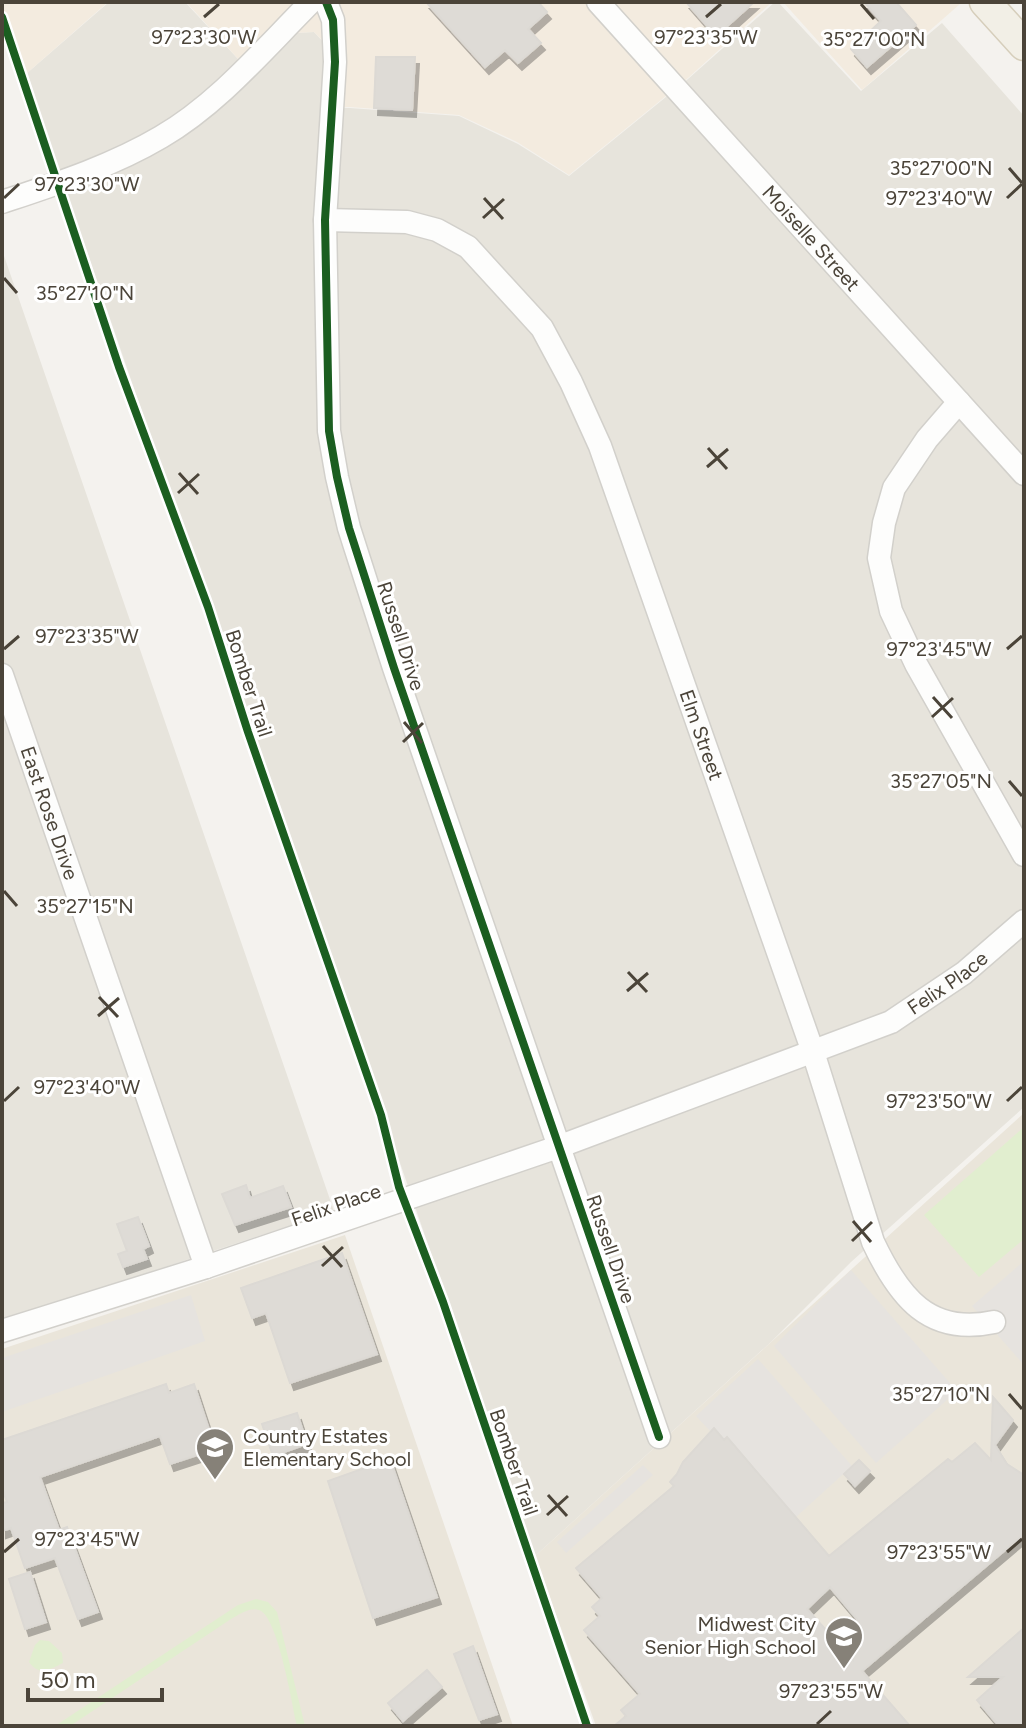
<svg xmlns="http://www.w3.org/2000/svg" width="1026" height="1728" font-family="Figtree,sans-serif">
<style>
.residential{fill:#e7e4dc}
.commercial{fill:#f3ebdf}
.education{fill:#eae5da}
.green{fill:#e1eecf}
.parking{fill:#e6e3df}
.building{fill:#dedbd6;stroke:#dcd9d4;stroke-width:2;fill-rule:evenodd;filter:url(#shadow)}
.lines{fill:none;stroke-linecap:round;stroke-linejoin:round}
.minor-casing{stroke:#d2d0cb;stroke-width:25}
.major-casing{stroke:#d6cebb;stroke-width:33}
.minor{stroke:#fdfdfc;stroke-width:22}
.major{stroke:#f2efe6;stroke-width:30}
.cycleway-casing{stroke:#fff;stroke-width:13}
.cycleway{stroke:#1b5e20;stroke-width:8}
.ticks{fill:none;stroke:#4b4439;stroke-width:3}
.labels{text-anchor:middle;stroke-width:6;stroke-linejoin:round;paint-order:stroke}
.street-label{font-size:20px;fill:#4b4439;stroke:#fff}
.poi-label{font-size:20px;fill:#4b4439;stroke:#fff;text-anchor:start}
.ticks-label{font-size:20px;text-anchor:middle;fill:#4b4439;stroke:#fff;stroke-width:6;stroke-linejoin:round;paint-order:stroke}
</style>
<defs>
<filter id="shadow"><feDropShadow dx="4" dy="7" stdDeviation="0" flood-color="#0004"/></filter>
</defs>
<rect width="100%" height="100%" fill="#f4f2ee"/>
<path class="residential" d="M109 2H185L251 73 295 33 314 32 327 46 320 108H350L459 116 518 144 569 176 688 79 775 2H778L861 91 942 23 1024 116V1107L851 1262 771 1342 535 1556 26 74Z
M2 250 334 1211 2 1321Z"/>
<path class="commercial" d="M2 2H108L26 74 2 11Z
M186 2H772L688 78 569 175 517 142 459 115 350 107 320 108 328 46 314 32 294 33 251 73Z
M783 2H959L960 4 862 90Z"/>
<path class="education" d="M1024 1113V1726H596L535 1556Z
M345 1235 513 1726H2V1349Z"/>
<path class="green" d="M1024 1127V1239L979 1277 924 1215Z
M256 1599 268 1602 277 1612 305 1726H297C292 1705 278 1616 259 1610 249 1607 239 1615 231 1619L70 1726H55L238 1605Z
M40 1640 49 1641 62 1653 63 1663C50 1669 40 1677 29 1662L35 1645Z"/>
<path class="parking" d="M1024 1261V1365L972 1306Z
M851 1270 957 1391 876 1463 774 1346Z
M191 1295 205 1341 2 1412V1358Z
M758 1359 852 1466 796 1517 727 1438 724 1440 714 1429 710 1431 696 1416Z
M643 1465 653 1475 566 1553 557 1542Z"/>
<path class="building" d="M426 2H538L547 12 528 29 541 43 518 63 505 50 485 67Z
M686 2H754L716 36Z
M864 2H896L916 25 867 67 851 49 881 21Z
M376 57H415L412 110 374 108Z
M246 1185 250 1198 283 1186 291 1207 235 1225 222 1194Z
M138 1217 149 1246 143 1249 147 1259 123 1267 118 1254 127 1251 117 1224Z
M342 1253 377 1354 290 1383 266 1313 252 1318 241 1288Z
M166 1384 169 1393 194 1384 212 1439 197 1445 200 1454 170 1464 160 1436 40 1477 59 1530 67 1527 98 1612 78 1619 55 1558 25 1568 11 1528 2 1531V1503L7 1502 2 1488V1440Z
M993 1397 1013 1420 995 1445 1007 1464 1024 1475V1534L862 1671 910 1726H614L626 1716 621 1710 640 1694 584 1630 600 1616 592 1607 602 1598 576 1568 674 1486 670 1482 677 1474 683 1462 714 1428 724 1440 727 1437 829 1556 948 1459 952 1462 975 1443 991 1460ZM830 1587 857 1619 853 1660 807 1609Z
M297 1413 307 1444 273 1456 262 1424Z
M390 1459 437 1597 373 1618 328 1481Z
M859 1460 870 1471 855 1486 844 1474Z
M30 1572 46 1622 25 1629 9 1579Z
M1024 1628V1726H999L977 1700 1003 1677H968Z
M473 1646 497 1714 479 1720 454 1654Z
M427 1670 442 1687 403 1721 388 1703Z"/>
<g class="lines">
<defs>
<g id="minor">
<path d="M326 2 333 20 335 62 325 220 329 431 337 477 349 528 394 668 659 1437"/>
<path id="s1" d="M598 2 1024 474"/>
<path d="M2 202C56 184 112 166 161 137 218 104 264 49 311 2"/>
<path id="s2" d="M325 220 407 222 437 230 468 247 542 328 571 382 600 446 813 1052 873 1242C899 1297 929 1336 994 1322"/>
<path d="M959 402 927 439 894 488 884 523 879 558 891 611 916 664 1024 855"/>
<path id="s3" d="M2 675 206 1267"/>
<path id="s4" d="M2 1331 206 1267 558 1147 891 1022 964 973 1024 921"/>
</g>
<path id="major" d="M985 2 1024 45"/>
</defs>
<use href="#minor" class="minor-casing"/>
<use href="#major" class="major-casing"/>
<use href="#minor" class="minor"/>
<use href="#major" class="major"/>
<defs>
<path id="cycleway" d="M326 2 333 20 335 62 325 220 329 431 337 477 349 528 394 668 659 1437
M2 17 119 367 208 607 248 732 381 1115 399 1187 443 1302 587 1726"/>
</defs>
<use href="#cycleway" class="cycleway-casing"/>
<use href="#cycleway" class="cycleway"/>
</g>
<path class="ticks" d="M861 4 874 19M204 17 219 4M706 17 721 4M1009 168 1022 183M4 198 19 184M484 198 503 219M1007 198 1022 184M483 218 504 199M4 278 17 293M708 448 727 469M707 467 728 449M179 473 198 494M178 493 199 474M4 649 19 636M1007 649 1022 636M933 697 952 718M932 717 953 698M404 722 422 743M403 742 423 723M1009 781 1022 796M4 891 17 906M628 972 647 992M627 991 648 973M99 997 118 1017M98 1016 119 998M4 1101 19 1087M1007 1101 1022 1087M853 1221 871 1242M852 1241 872 1222M323 1246 342 1267M322 1266 343 1247M1009 1394 1022 1409M548 1495 567 1516M547 1515 568 1496M4 1552 19 1539M1007 1552 1022 1539M817 1724 831 1711"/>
<defs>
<symbol id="school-pin" viewBox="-11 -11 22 30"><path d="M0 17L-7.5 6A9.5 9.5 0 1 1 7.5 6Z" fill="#868178" stroke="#fff"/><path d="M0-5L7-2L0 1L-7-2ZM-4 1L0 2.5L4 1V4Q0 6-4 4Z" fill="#fff"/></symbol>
</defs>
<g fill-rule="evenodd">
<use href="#school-pin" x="193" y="1425" width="44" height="60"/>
<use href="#school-pin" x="822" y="1614" width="44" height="60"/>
</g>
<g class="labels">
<g class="street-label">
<text dy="7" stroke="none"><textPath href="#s1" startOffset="318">Moiselle Street</textPath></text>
<text transform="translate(401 636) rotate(72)" y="7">Russell Drive</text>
<text transform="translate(249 683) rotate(72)" y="7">Bomber Trail</text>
<text dy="7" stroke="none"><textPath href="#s2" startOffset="696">Elm Street</textPath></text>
<text dy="7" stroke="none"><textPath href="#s3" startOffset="146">East Rose Drive</textPath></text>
<text dy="7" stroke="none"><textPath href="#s4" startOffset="1010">Felix Place</textPath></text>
<text transform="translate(336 1205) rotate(-19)" y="7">Felix Place</text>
<text transform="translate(611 1249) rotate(71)" y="7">Russell Drive</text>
<text transform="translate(514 1462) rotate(71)" y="7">Bomber Trail</text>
</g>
<g class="poi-label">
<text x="243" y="1443">Country Estates<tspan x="243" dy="23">Elementary School</tspan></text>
<text x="816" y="1631" text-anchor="end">Midwest City<tspan x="816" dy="23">Senior High School</tspan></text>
</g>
</g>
<g class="ticks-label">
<text x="204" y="44">97°23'30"W</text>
<text x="706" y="44">97°23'35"W</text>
<text x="874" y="46">35°27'00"N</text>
<text x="941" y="175">35°27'00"N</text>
<text x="87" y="191">97°23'30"W</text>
<text x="939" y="205">97°23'40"W</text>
<text x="85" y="300">35°27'10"N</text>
<text x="87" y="643">97°23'35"W</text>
<text x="939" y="656">97°23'45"W</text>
<text x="941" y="788">35°27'05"N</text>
<text x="85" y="913">35°27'15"N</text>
<text x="87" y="1094">97°23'40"W</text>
<text x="939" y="1108">97°23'50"W</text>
<text x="941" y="1401">35°27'10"N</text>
<text x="87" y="1546">97°23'45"W</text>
<text x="939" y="1559">97°23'55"W</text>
<text x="831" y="1698">97°23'55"W</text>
</g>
<rect width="1026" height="1728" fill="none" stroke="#4b4439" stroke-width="8"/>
<path d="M28 1688v12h134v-12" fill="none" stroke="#4b4439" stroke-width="4"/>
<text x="40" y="1688" font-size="24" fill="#4b4439" stroke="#ffffff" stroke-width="6" paint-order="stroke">50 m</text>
</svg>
